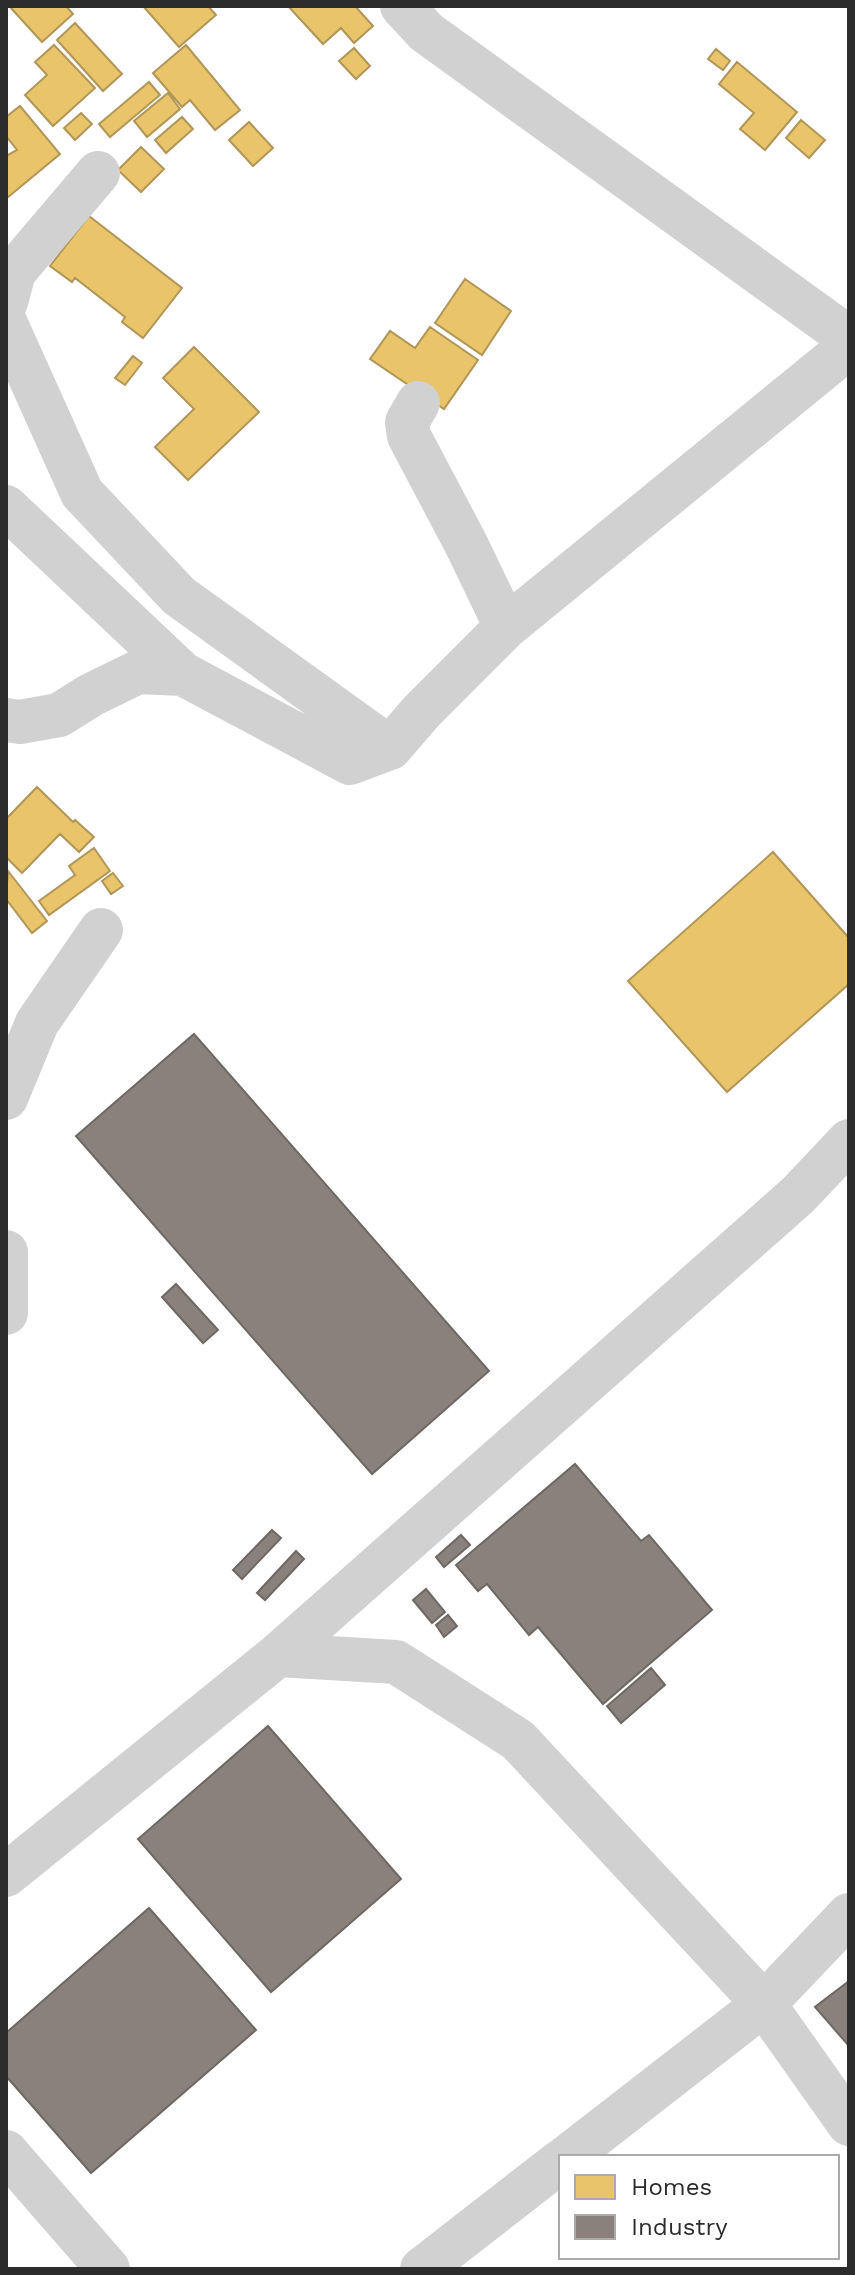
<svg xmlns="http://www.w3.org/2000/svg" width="855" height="2275" font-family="'Work Sans',sans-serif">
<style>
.homes{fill:#e9c46a;stroke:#b09657;stroke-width:2}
.industry{fill:#8a817c;stroke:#6e6864;stroke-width:2}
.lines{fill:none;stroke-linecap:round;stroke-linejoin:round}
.minor{stroke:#d1d1d1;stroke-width:44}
</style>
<rect width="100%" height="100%" fill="#fff"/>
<path class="homes" d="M9 6H66L73 14 42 42Z
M143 6H208L216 15 179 47Z
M288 6H355L373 26 354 43 341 28 323 44Z
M75 23 122 74 103 91 57 40Z
M54 45 95 88 53 126 25 95 47 75 35 62Z
M186 45 240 110 215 130 190 100 182 107 153 73Z
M354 48 370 66 356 79 339 61Z
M716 49 730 61 723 70 708 59Z
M737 62 797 112 765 150 740 129 754 113 719 84Z
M149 82 160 95 110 137 99 124Z
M168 93 180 109 147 137 134 121Z
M20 106 60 154 7 198 6 156 17 150 6 136V117Z
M81 113 92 124 75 140 64 128Z
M182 117 193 129 166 153 155 140Z
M801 120 825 140 809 158 786 138Z
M249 122 273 148 253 166 229 140Z
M141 147 164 169 141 192 118 170Z
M89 216 182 288 143 338 122 322 125 317 75 278 72 282 50 266Z
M465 279 511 311 482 355 435 323Z
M430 327 478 360 444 409 370 359 390 331 415 348Z
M194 347 259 412 188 480 155 447 194 409 163 378Z
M133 356 142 363 125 385 115 378Z
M37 787 73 822 75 820 94 837 79 852 60 834 22 873 6 857V819Z
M94 848 110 871 49 915 39 901 75 875 69 866Z
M773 852 849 938V984L727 1092 628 981Z
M8 871 47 921 32 933 6 899Z
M113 873 123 886 111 894 102 881Z"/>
<path class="industry" d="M194 1034 489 1371 372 1474 76 1136Z
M176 1284 218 1330 203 1343 162 1297Z
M575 1464 641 1541 649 1535 712 1610 603 1704 538 1627 529 1635 487 1584 478 1591 456 1565Z
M272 1530 281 1538 242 1579 233 1570Z
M461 1535 470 1545 444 1567 436 1557Z
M296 1551 304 1559 265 1600 257 1593Z
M426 1589 445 1612 432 1623 413 1600Z
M448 1615 457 1626 444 1637 436 1625Z
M651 1668 665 1685 621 1723 607 1706Z
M268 1726 401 1879 271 1992 138 1839Z
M149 1908 256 2030 91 2173 6 2076V2033Z
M849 1981V2046L815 2007Z"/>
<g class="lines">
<path class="minor" d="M402 6 426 32 849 338
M6 302 14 272 98 173
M6 324 82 493 179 596 390 748
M418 403 407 422 409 436 466 544 506 627
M6 507 183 674 350 763 390 748 422 711 506 627 849 347
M6 720 20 722 59 715 91 695 138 672 183 674
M6 1098 37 1023 101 930
M6 1252V1313
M278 1655 798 1195 849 1141
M6 1875 278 1655 396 1662 518 1740 764 2004 849 2124
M6 2152 108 2269
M567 2157 764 2004 849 1915
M422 2269 561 2161"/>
</g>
<rect width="855" height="2275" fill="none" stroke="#2c2c2c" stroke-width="16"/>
<rect x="559" y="2155" width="280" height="104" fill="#ffffff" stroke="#ababab" stroke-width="2"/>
<rect x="575" y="2175" width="40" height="24" fill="#e9c46a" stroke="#ababab" stroke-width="2"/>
<text x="631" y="2195" font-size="24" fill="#2c2c2c">Homes</text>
<rect x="575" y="2215" width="40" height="24" fill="#8a817c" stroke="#ababab" stroke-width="2"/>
<text x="631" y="2235" font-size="24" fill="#2c2c2c">Industry</text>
</svg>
